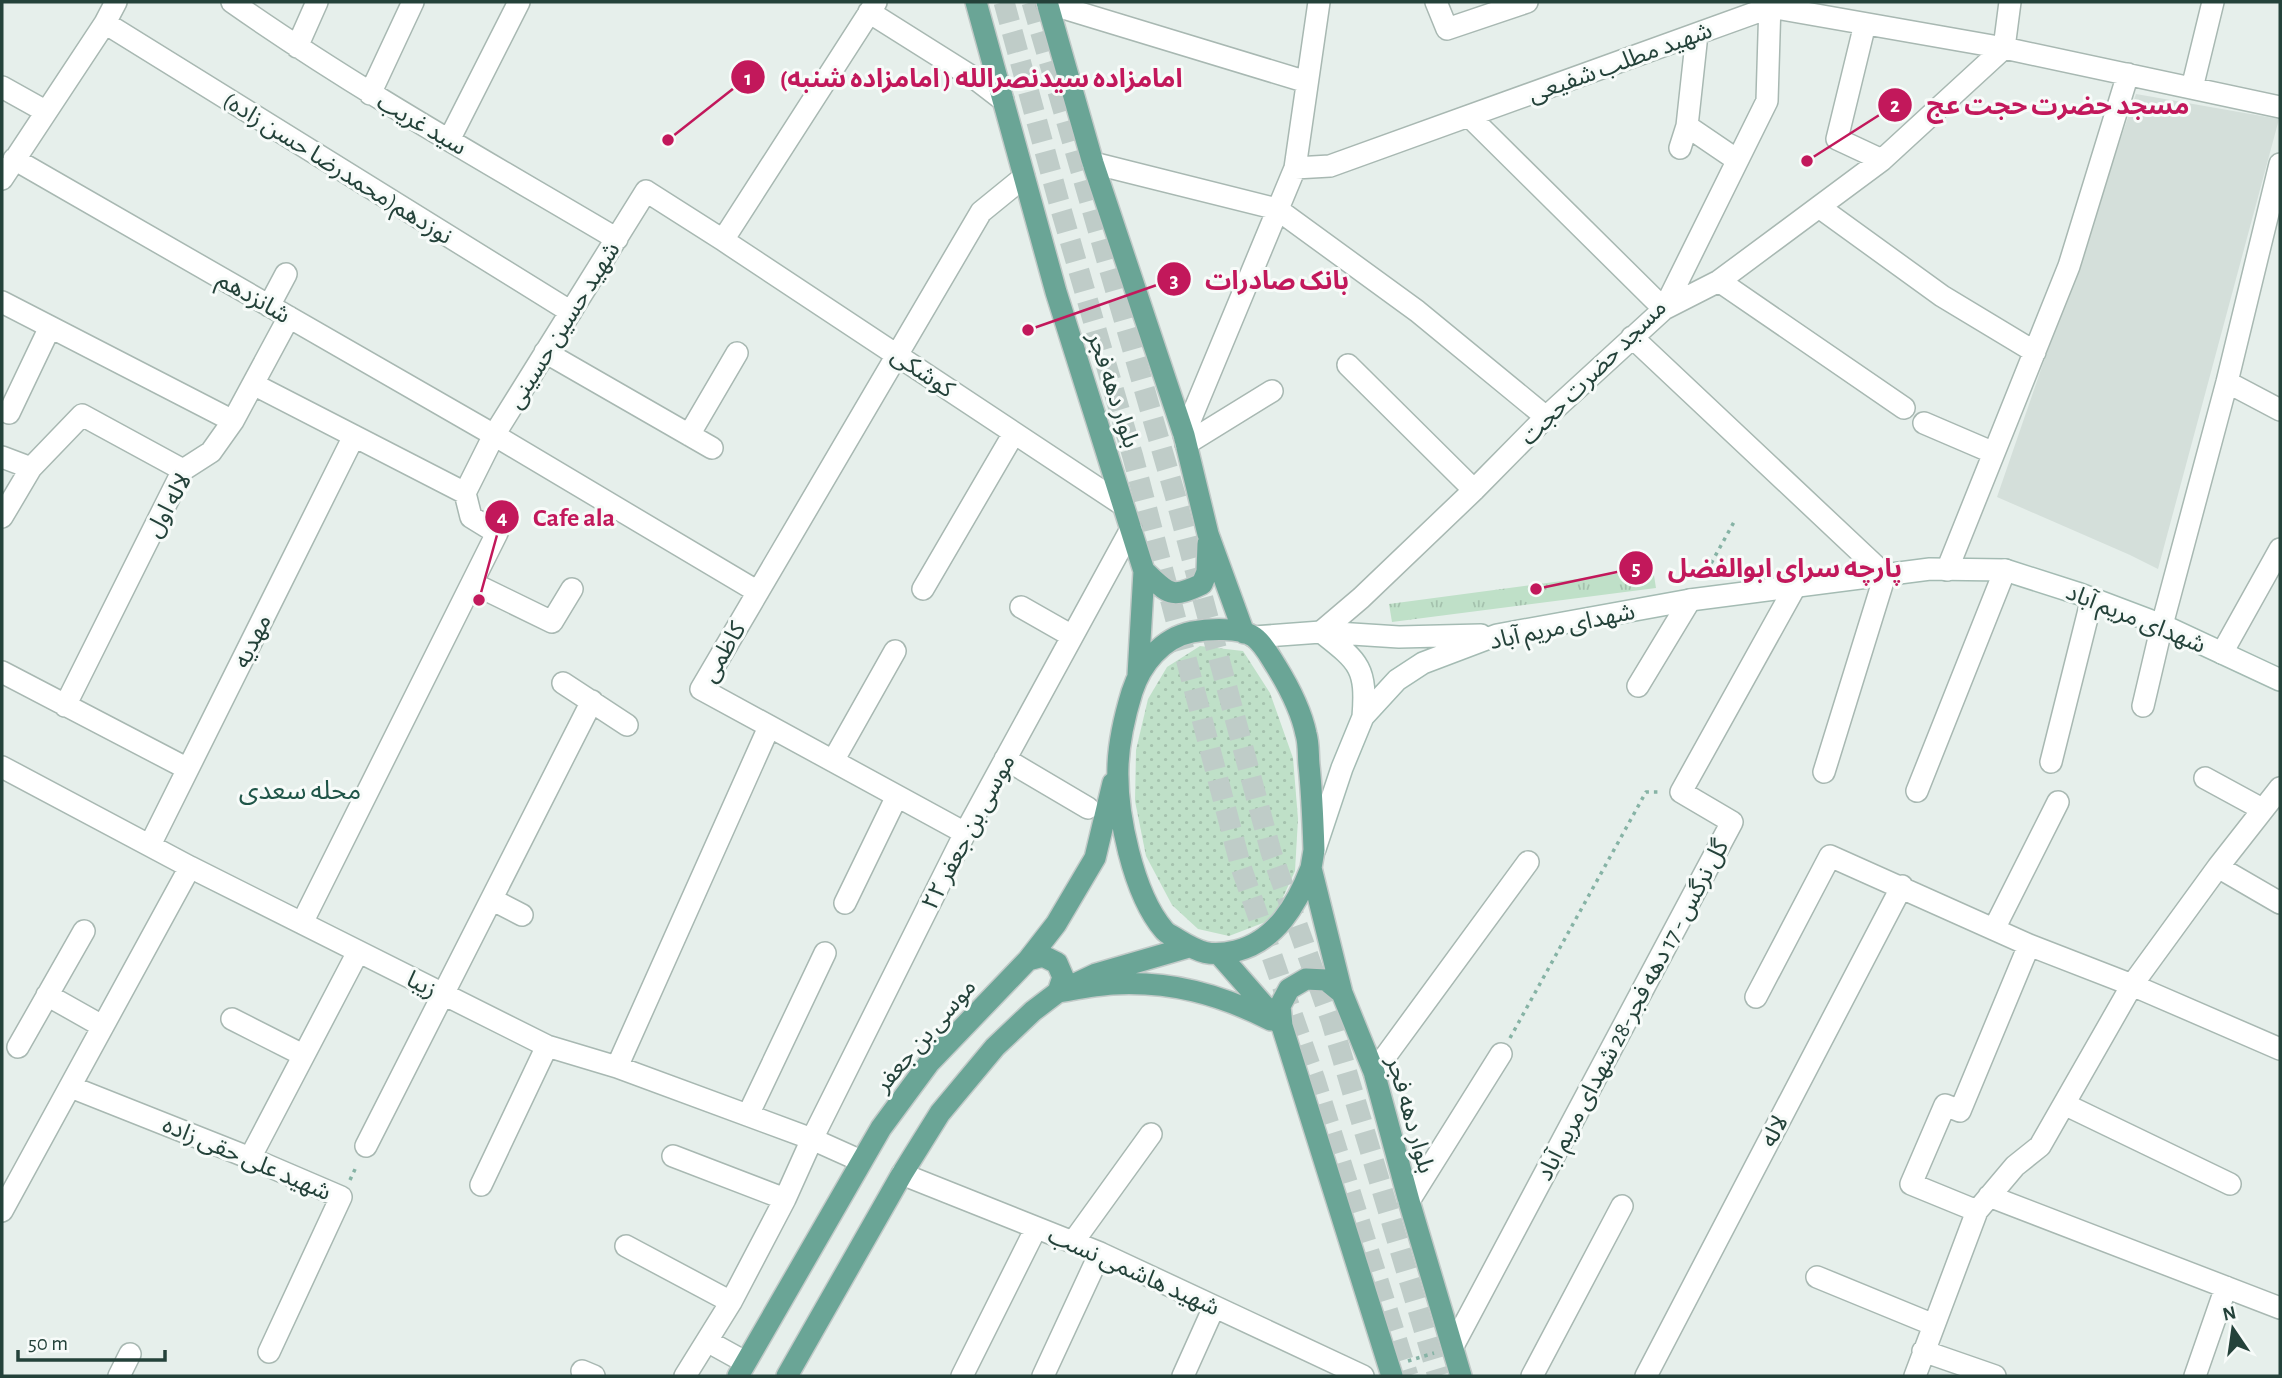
<svg xmlns="http://www.w3.org/2000/svg" width="2282" height="1378" font-family="'Alegreya Sans','Noto Sans Arabic',sans-serif">
<style>
.built{fill:#d4dfda}
.grass{fill:url(#grass-dots)}
.park{fill:url(#park-tufts)}
.lines{fill:none;stroke-linecap:round;stroke-linejoin:round}
.primary-tunnel{stroke:#bfccc8;stroke-width:21;stroke-dasharray:21 10;stroke-linecap:butt}
.minor-casing{stroke:#a8b8b2;stroke-width:24}
.secondary-casing{stroke:#a4bbb3;stroke-width:24}
.primary-casing{stroke:#c2cac8;stroke-width:24}
.path{stroke:#86b3a5;stroke-width:3.5;stroke-dasharray:3.5 5;stroke-linecap:butt}
.minor{stroke:#fff;stroke-width:21}
.secondary{stroke:#fff;stroke-width:21}
.primary{stroke:#6aa596;stroke-width:21}
.labels{text-anchor:middle;stroke-width:6;stroke-linejoin:round;paint-order:stroke}
.street-label{font-size:24px;fill:#24423a;stroke:#f7fbf9}
.neighbourhood-label{font-size:26px;fill:#1f5548;stroke:#f7fbf9}
.leader{fill:none;stroke:#c2185b;stroke-width:2.5}
.callout-dot{fill:#c2185b;stroke:#f7fbf9;stroke-width:2.5}
.mark-label{font-size:21px;text-anchor:middle;font-weight:bold;fill:#fff}
.callout-label{font-size:26px;text-anchor:middle;font-weight:bold;fill:#c2185b;stroke:#f7fbf9;stroke-width:6;stroke-linejoin:round;paint-order:stroke}
</style>
<defs>
<pattern id="grass-dots" width="8" height="8" patternUnits="userSpaceOnUse" patternTransform="scale(1.75)"><rect width="8" height="8" fill="#bfe0c8"/><path d="M2 2h.1M6 6h.1" fill="none" stroke="#a4c1ad" stroke-width="1.8" stroke-linecap="round"/></pattern>
<pattern id="park-tufts" width="24" height="20" patternUnits="userSpaceOnUse" patternTransform="scale(1.75)"><rect width="24" height="20" fill="#bfe0c8"/><path d="M3 7l-1-3M5 7V3M7 7l1-3M15 17l-1-3M17 17v-4M19 17l1-3" fill="none" stroke="#a4c1ad"/></pattern>
</defs>
<rect width="100%" height="100%" fill="#e6efeb"/>
<path class="built" d="M2136 94 2279 119 2158 569 2130 555 1997 497Z"/>
<path class="grass" d="M1200 646 1243 651 1270 693 1293 758 1298 819 1295 871 1273 919 1229 936 1198 929 1172 905 1146 856 1135 801 1136 750 1148 699 1167 667Z"/>
<path class="park" d="M1653 569 1656 588 1392 622 1389 604Z"/>
<g class="lines">
<path class="primary-tunnel" d="M1004 2 1060 206 1133 457 1241 867 1315 1080 1408 1376
M1032 2 1175 495 1271 852 1331 1020 1438 1376"/>
<defs>
<path id="minor" d="M232 2C356 89 487 162 617 239
M1436 2 1447 29 1527 2
M1047 3 1307 82
M869 12 977 80 1003 100
M105 23 571 312
M1865 24 1837 139 1882 160
M1697 34 1687 126 1737 160
M297 47 317 2
M2 87 45 111
M2192 88 2213 2
M370 94 413 2
M1469 116 1664 309 1719 281 1882 160 2004 48 2010 2
M449 140 519 2
M1680 148 1687 126
M14 159 494 435 758 592
M1093 163 1277 209 1417 311 1546 417
M1295 168 1330 166 1771 7 2004 48 2280 107
M2 179 105 23 116 2
M1819 207 1942 296 2035 352
M723 240 876 2
M1719 281 1904 408
M2 302 233 421
M269 306 286 274
M1632 337 1885 575 1824 772
M545 352 712 448
M1348 365 1474 490
M2227 382 2280 410
M253 384 465 493
M9 413 50 327
M1924 423 1994 453
M689 435 737 353
M1184 435 1295 168 1319 2
M1186 444 1272 391
M2 457 31 468 82 415 183 470
M2 517 31 468
M1947 570 2069 266 2128 74
M472 583 552 622 572 589
M923 589 1014 433
M1021 607 1072 636
M1321 632 1361 598 1474 490 1546 417 1664 309 1767 101 1770 2
M2222 653 2280 549
M2 672 188 769
M563 683 627 725
M1638 686 1690 600
M65 706 183 470 211 452 233 421 289 317
M2143 706 2162 625 2227 382 2280 164
M1005 759 1088 808
M833 761 895 651
M2051 762 2092 598
M2 767 190 867 547 1046 617 1067 812 1139 861 1161
M2205 778 2262 809
M1917 791 2005 570
M965 833 701 689 981 212 1024 177
M150 845 354 436
M2218 867 2280 903
M493 900 522 915
M845 903 897 796
M302 923 497 533 471 517 465 493 494 435 646 191 723 240 1123 505
M1994 929 2058 802
M47 995 102 1026
M1756 997 1830 856 2029 945 2132 985 2280 1049
M232 1019 303 1055
M18 1047 84 931
M617 1067 769 727
M1374 1072 1528 862
M71 1087 250 1158 341 1197 269 1352
M2064 1104 2230 1184
M748 1115 825 953
M366 1146 592 701
M673 1156 785 1199
M250 1158 358 952
M902 1174 1100 1253 1363 1376
M481 1185 547 1046
M1989 1196 2280 1308
M1409 1201 1501 1054
M2 1211 190 867
M1977 1211 1911 1184 1945 1105 1960 1111 2029 945
M1073 1242 1151 1134
M626 1246 731 1302
M1817 1277 1934 1325
M707 1341 745 1362
M1453 1346 1732 822 1681 792 1795 587
M1923 1351 1995 1376
M582 1371 594 1376
M119 1376 130 1354
M685 1376 731 1302 785 1199 812 1139 965 833 1131 529
M962 1376 1036 1228
M1043 1376 1100 1253
M1183 1376 1214 1307
M1532 1376 1622 1206
M1646 1376 1902 886
M1915 1376 1977 1211 2015 1166 2040 1146 2132 985 2218 867 2280 788
M2195 1376 2226 1287"/>
<path id="secondary" d="M1321 632C1359 662 1367 667 1363 717
M1254 637 1321 632 1399 637 1481 635
M1315 849 1342 768 1363 717 1397 680 1423 663 1497 635 1690 600 1930 569 2005 570 2080 594 2162 625 2280 680"/>
<path id="primary" d="M976 2 1056 292 1144 571 1138 675
M1047 2 1093 163 1184 435 1208 534 1244 633
M1144 571C1169 593 1169 600 1202 584L1207 572 1208 544
M1311 868C1297 904 1276 941 1236 951 1210 957 1200 953 1177 939 1173 936 1167 934 1164 930 1133 894 1116 812 1118 765 1119 741 1125 715 1132 692 1141 664 1162 638 1192 632 1208 629 1241 627 1254 637 1264 644 1270 657 1276 666 1289 687 1301 710 1306 734 1309 744 1308 755 1309 765 1312 793 1313 821 1314 850L1311 868 1342 993 1374 1072 1409 1201 1461 1376
M1219 954 1282 1026 1392 1376
M1028 960 1043 956 1057 963 1063 977 1058 992C1076 989 1095 985 1113 984 1171 981 1219 994 1271 1020
M1282 1026 1280 1006 1289 989 1306 979 1326 980 1342 993
M738 1376 881 1128 929 1063 1028 960 1056 924 1095 858 1113 783
M787 1376 902 1174 940 1113 995 1047 1033 1011 1058 992 1096 974 1189 947"/>
</defs>
<use href="#minor" class="minor-casing"/>
<use href="#secondary" class="secondary-casing"/>
<use href="#primary" class="primary-casing"/>
<path class="path" d="M1703 578 1734 522
M1510 1038 1646 792H1662
M350 1180 357 1165
M1408 1361 1434 1353"/>
<use href="#minor" class="minor"/>
<use href="#secondary" class="secondary"/>
<use href="#primary" class="primary"/>
</g>
<g class="labels">
<g class="street-label">
<text transform="translate(1620 62) rotate(-20)" y="8">شهید مطلب شفیعی</text>
<text transform="translate(422 124) rotate(30)" y="8">سید غریب</text>
<text transform="translate(338 168) rotate(32)" y="8">نوزدهم(محمدرضا حسن زاده)</text>
<text transform="translate(254 297) rotate(30)" y="8">شانزدهم</text>
<text transform="translate(563 325) rotate(-58)" y="8">شهید حسین حسینی</text>
<text transform="translate(923 372) rotate(34)" y="8">کوشکی</text>
<text transform="translate(1593 372) rotate(-45)" y="8">مسجد حضرت حجت</text>
<text transform="translate(1114 390) rotate(72)" y="8">بلوار دهه فجر</text>
<text transform="translate(168 505) rotate(-61)" y="8">لاله اول</text>
<text transform="translate(2136 618) rotate(22)" y="8">شهدای مریم آباد</text>
<text transform="translate(1562 626) rotate(-12)" y="8">شهدای مریم آباد</text>
<text transform="translate(252 641) rotate(-64)" y="8">مهدیه</text>
<text transform="translate(723 652) rotate(-60)" y="8">کاظمی</text>
<text transform="translate(968 832) rotate(-62)" y="8">موسی بن جعفر ۲۲</text>
<text transform="translate(422 984) rotate(27)" y="8">زیبا</text>
<text transform="translate(1632 1010) rotate(-62)" y="8">گل نرگس - 17 دهه فجر-28 شهدای مریم آباد</text>
<text transform="translate(925 1035) rotate(-49)" y="8">موسی بن جعفر</text>
<text transform="translate(1411 1115) rotate(74)" y="8">بلوار دهه فجر</text>
<text transform="translate(1774 1131) rotate(-62)" y="8">لاله</text>
<text transform="translate(247 1158) rotate(23)" y="8">شهید علی حقی زاده</text>
<text transform="translate(1134 1271) rotate(24)" y="8">شهید هاشمی نسب</text>
</g>
<g class="neighbourhood-label">
<text x="300" y="799">محله سعدی</text>
</g>
</g>
<path class="leader" d="M668 140L748 77M1807 161L1895 105M1028 330L1174 279M479 600L502 517M1536 589L1636 568"/>
<g class="callout-dot">
<circle cx="668" cy="140" r="7"/>
<circle cx="1807" cy="161" r="7"/>
<circle cx="1028" cy="330" r="7"/>
<circle cx="479" cy="600" r="7"/>
<circle cx="1536" cy="589" r="7"/>
<circle cx="748" cy="77" r="18"/>
<circle cx="1895" cy="105" r="18"/>
<circle cx="1174" cy="279" r="18"/>
<circle cx="502" cy="517" r="18"/>
<circle cx="1636" cy="568" r="18"/>
</g>
<g class="mark-label">
<text x="748" y="85">1</text>
<text x="1895" y="112">2</text>
<text x="1174" y="287">3</text>
<text x="502" y="524">4</text>
<text x="1636" y="575">5</text>
</g>
<g class="callout-label">
<text x="981" y="87">امامزاده سیدنصرالله ( امامزاده شنبه)</text>
<text x="2058" y="114">مسجد حضرت حجت عج</text>
<text x="1277" y="289">بانک صادرات</text>
<text x="574" y="526">Cafe ala</text>
<text x="1785" y="577">پارچه سرای ابوالفضل</text>
</g>
<rect width="2282" height="1378" fill="none" stroke="#24423a" stroke-width="7"/>
<g transform="translate(2233 1329) rotate(347)" stroke="#f7fbf9" stroke-width="5" paint-order="stroke">
<path d="M0-5L12 26L0 18L-12 26Z" fill="#24423a"/>
<text y="-10" font-size="19" font-weight="bold" text-anchor="middle" fill="#24423a">N</text>
</g>
<path d="M18 1350v10h147v-10" fill="none" stroke="#24423a" stroke-width="3.5"/>
<text x="28" y="1350" font-size="21" fill="#24423a" stroke="#f7fbf9" stroke-width="5" paint-order="stroke">50 m</text>
</svg>
